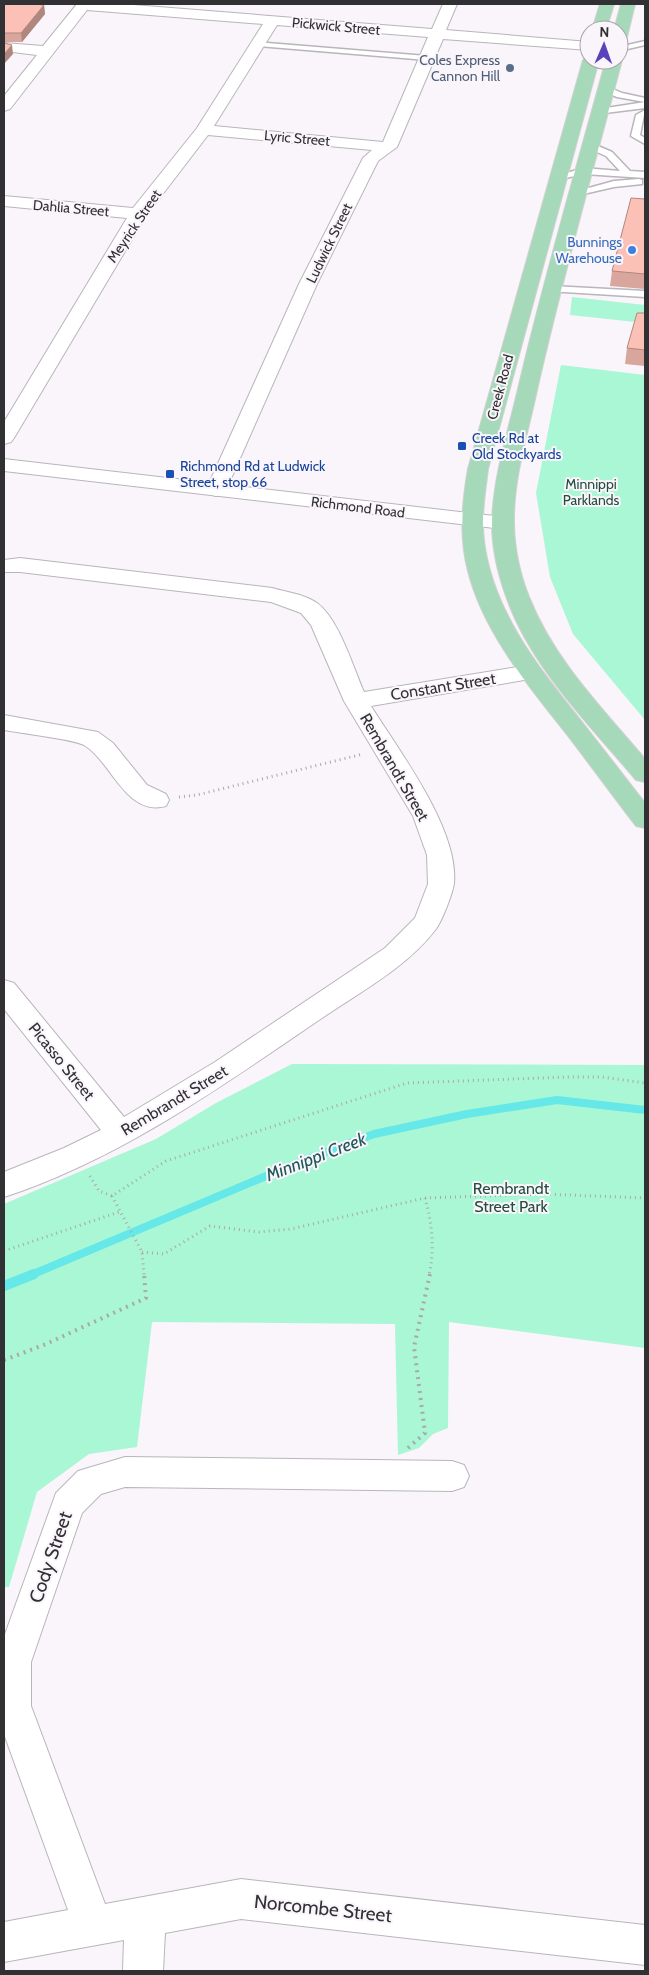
<svg xmlns="http://www.w3.org/2000/svg" width="649" height="1975" font-family="Cabin,sans-serif">
<style>
.green{fill:#a9f7d4}
.lines{fill:none;stroke-linecap:round;stroke-linejoin:round}
.stream-far1{stroke:#66e8e9;stroke-width:8}
.stream{stroke:#66e8e9;stroke-width:10}
.lane-casing{stroke:#b9b5bb;stroke-width:3}
.street-casing{stroke:#b9b5bb;stroke-width:2}
.secondary-casing{stroke:#b9b5bb;stroke-width:2}
.primary-casing{stroke:#d2d1d2;stroke-width:2}
.path-far1{stroke:#aba8ad;stroke-width:3;stroke-dasharray:1 4;stroke-linecap:butt}
.path{stroke:#aba8ad;stroke-width:4;stroke-dasharray:2 5;stroke-linecap:butt}
.lane{fill:#fff;fill-rule:evenodd}
.street{fill:#fff;fill-rule:evenodd}
.secondary{fill:#fff;fill-rule:evenodd}
.primary{fill:#a6d9b9;fill-rule:evenodd}
.wall{fill:#d8a69d}
.shaded-wall{fill:#b0877f}
.building{fill:#fbc1b6;stroke:#b0877f}
.service-dot{fill:#5c6f8a;stroke:#f9f5fb;stroke-width:2}
.shop-dot{fill:#3f7fe0;stroke:#f9f5fb;stroke-width:2}
.transit-dot{fill:#1a4fb4;stroke:#f9f5fb;stroke-width:2}
.labels{text-anchor:middle;stroke-width:4;stroke-linejoin:round;paint-order:stroke}
.far-street-label{font-size:14px;fill:#313032;stroke:#f9f5fb}
.far-service-label{font-size:14px;fill:#4e5e75;stroke:#f9f5fb;text-anchor:end}
.far-shop-label{font-size:14px;fill:#366cbe;stroke:#f9f5fb;text-anchor:end}
.far-transit-label{font-size:14px;fill:#164399;stroke:#f9f5fb;text-anchor:start}
.far-park-label{font-size:14px;fill:#234e3c;stroke:#f9f5fb}
.street-label{font-size:16px;fill:#313032;stroke:#f9f5fb}
.park-label{font-size:16px;fill:#234e3c;stroke:#f9f5fb}
.water-label{font-size:18px;font-style:italic;fill:#205758;stroke:#f9f5fb}
.near-street-label{font-size:19px;fill:#313032;stroke:#f9f5fb}
</style>
<rect width="100%" height="100%" fill="#f9f5fb"/>
<path class="green" d="M572 297 645 305V323L570 315Z
M561 365 645 375V720L573 634 550 577 536 493Z
M292 1064 645 1065V1348L449 1322 448 1428 433 1434 419 1448 398 1455 395 1324 152 1322 137 1447 89 1454 37 1492 9 1587H4V1204L156 1139 216 1103Z"/>
<g class="lines">
<path class="stream-far1" d="M31 1275 297 1163 374 1134 467 1114 557 1100 645 1110"/>
<path class="stream" d="M4 1286 34 1274"/>
<defs>
<path id="lane" d="M645 41V45L619 51V47Z
M255 42 427 56 431 58 427 60 258 46 254 44Z
M606 86 622 93 645 98V108L597 114 596 112 600 109 645 102 617 97 603 91V87Z
M645 110 640 135 645 138V144L631 136 636 115Z
M591 143 612 152 630 171 645 172V178L584 174 556 180V176L584 168 620 171 606 156 588 148V144Z
M639 179 642 180V184L614 187 579 195 574 192 614 181Z
M552 286 645 291V297L548 291 547 289Z"/>
<path id="street" d="M77 4H121L432 29 443 4H457L446 30 589 42V50L443 39 397 147 378 161 317 284 226 490 223 494 216 496 209 494 206 490 299 284 363 158 372 150 208 135 146 216 14 438 11 442 4 444V422L127 218 4 206V196L133 208 197 128 263 24 87 10 10 109 4 111V96L37 55 4 51V43L43 46ZM277 25 428 37 383 142 214 126Z
M20 558 272 588C286 592 304 594 317 603 339 619 353 667 364 692L530 665 538 667 542 672 538 677 530 679 371 706C399 751 459 829 454 883 453 893 442 921 436 929 407 967 362 991 322 1018 222 1086 120 1159 4 1197V1172L64 1148 101 1130 4 1009V980L14 983 124 1117 215 1062 385 948 415 918 428 884 427 855 413 816 344 701 311 625 301 613 271 602 20 572H4V560Z
M4 715 98 732 113 743 147 785 166 794 169 800 166 806C126 817 112 762 84 745 73 739 19 733 4 730Z
M125 1457 452 1461 464 1465 469 1476 464 1487 452 1491 125 1487 101 1494 82 1513 31 1662V1706L105 1904 241 1879 645 1925V1965L241 1919 165 1933 163 1971H123L124 1940 4 1962V1922L68 1910 4 1734V1637L56 1493 78 1471Z"/>
<path id="secondary" d="M4 459 503 517 511 518 514 523 511 528 503 529 4 471Z"/>
<path id="primary" d="M600 4H614L606 30H592Z
M621 4H635L626 41 619 45V30H614Z
M589 56V60H599L488 469C485 493 481 517 484 541 493 612 539 668 582 722 603 749 624 776 645 803V828L636 826C612 795 589 763 565 732 527 684 483 631 468 571 459 536 462 504 468 469L583 60Z
M619 57 622 60C593 170 562 279 537 390 528 433 513 479 514 523 514 547 520 575 529 597 554 660 602 708 645 759V782L636 780C589 724 530 666 506 596 498 574 492 546 492 523 493 478 508 432 518 389 544 278 576 169 606 60H619Z"/>
</defs>
<use href="#lane" class="lane-casing"/>
<use href="#street" class="street-casing"/>
<use href="#secondary" class="secondary-casing"/>
<use href="#primary" class="primary-casing"/>
<path class="path-far1" d="M179 797 197 795 363 754
M90 1176 99 1191 112 1196 166 1161 407 1083 568 1077H602L645 1083
M112 1196 142 1252 144 1275
M425 1198C432 1223 435 1249 429 1275
M4 1251 122 1211
M142 1252 164 1254 210 1226 259 1232 291 1229 425 1198 543 1194 645 1198"/>
<path class="path" d="M4 1360 46 1344 146 1298 144 1274
M408 1448 425 1433 414 1347 430 1274"/>
<use href="#lane" class="lane"/>
<use href="#street" class="street"/>
<use href="#secondary" class="secondary"/>
<use href="#primary" class="primary"/>
</g>
<path class="wall" d="M4 4 44 5 45 14 22 42H4Z
M645 199V289L610 286 612 271Z
M645 313V366L625 364 627 348Z"/>
<path class="shaded-wall" d="M44 5 45 14 22 42 21 33Z
M12 45 13 54 4 64V54Z"/>
<path class="building" d="M4 4H34L44 5 21 33H4Z
M4 43 12 45 4 54Z
M631 198 645 199V274L612 271Z
M637 313H645V350L627 348Z"/>
<circle class="service-dot" cx="510" cy="68" r="5"/>
<circle class="shop-dot" cx="632" cy="250" r="5"/>
<g class="transit-dot">
<rect x="457" y="441" width="10" height="10" rx="2.5"/>
<rect x="165" y="469" width="10" height="10" rx="2.5"/>
</g>
<g class="labels">
<g class="far-street-label">
<text transform="translate(336 26) rotate(5)" y="5">Pickwick Street</text>
<text transform="translate(297 138) rotate(5)" y="5">Lyric Street</text>
<text transform="translate(71 208) rotate(5)" y="5">Dahlia Street</text>
<text transform="translate(134 226) rotate(-56)" y="5">Meyrick Street</text>
<text transform="translate(329 243) rotate(-64)" y="5">Ludwick Street</text>
<text transform="translate(500 387) rotate(-75)" y="5">Creek Road</text>
<text transform="translate(358 507) rotate(7)" y="5">Richmond Road</text>
</g>
<g class="far-service-label">
<text x="500" y="65">Coles Express<tspan x="500" dy="16">Cannon Hill</tspan></text>
</g>
<g class="far-shop-label">
<text x="622" y="247">Bunnings<tspan x="622" dy="16">Warehouse</tspan></text>
</g>
<g class="far-transit-label">
<text x="472" y="443">Creek Rd at<tspan x="472" dy="16">Old Stockyards</tspan></text>
<text x="180" y="471">Richmond Rd at Ludwick<tspan x="180" dy="16">Street, stop 66</tspan></text>
</g>
<g class="far-park-label">
<text x="591" y="489">Minnippi<tspan x="591" dy="16">Parklands</tspan></text>
</g>
<g class="street-label">
<text transform="translate(443 686) rotate(-9)" y="6">Constant Street</text>
<text transform="translate(395 767) rotate(60)" y="6">Rembrandt Street</text>
<text transform="translate(62 1061) rotate(51)" y="6">Picasso Street</text>
<text transform="translate(174 1100) rotate(-31)" y="6">Rembrandt Street</text>
</g>
<g class="park-label">
<text x="511" y="1194">Rembrandt<tspan x="511" dy="18">Street Park</tspan></text>
</g>
<g class="water-label">
<text transform="translate(316 1157) rotate(-21)" y="6">Minnippi Creek</text>
</g>
<g class="near-street-label">
<text transform="translate(50 1557) rotate(-71)" y="7">Cody Street</text>
<text transform="translate(323 1908) rotate(6)" y="7">Norcombe Street</text>
</g>
</g>
<rect width="649" height="1975" fill="none" stroke="#313032" stroke-width="10"/>
<g transform="translate(604 45) rotate(2)"><circle r="24" fill="#f9f5fb" stroke="#a9a6ab"/>
<path d="M0-4L9 19L0 12L-9 19Z" fill="#5a42bb"/>
<text y="-8" font-size="14" font-weight="bold" text-anchor="middle" fill="#313032">N</text>
</g>
</svg>
